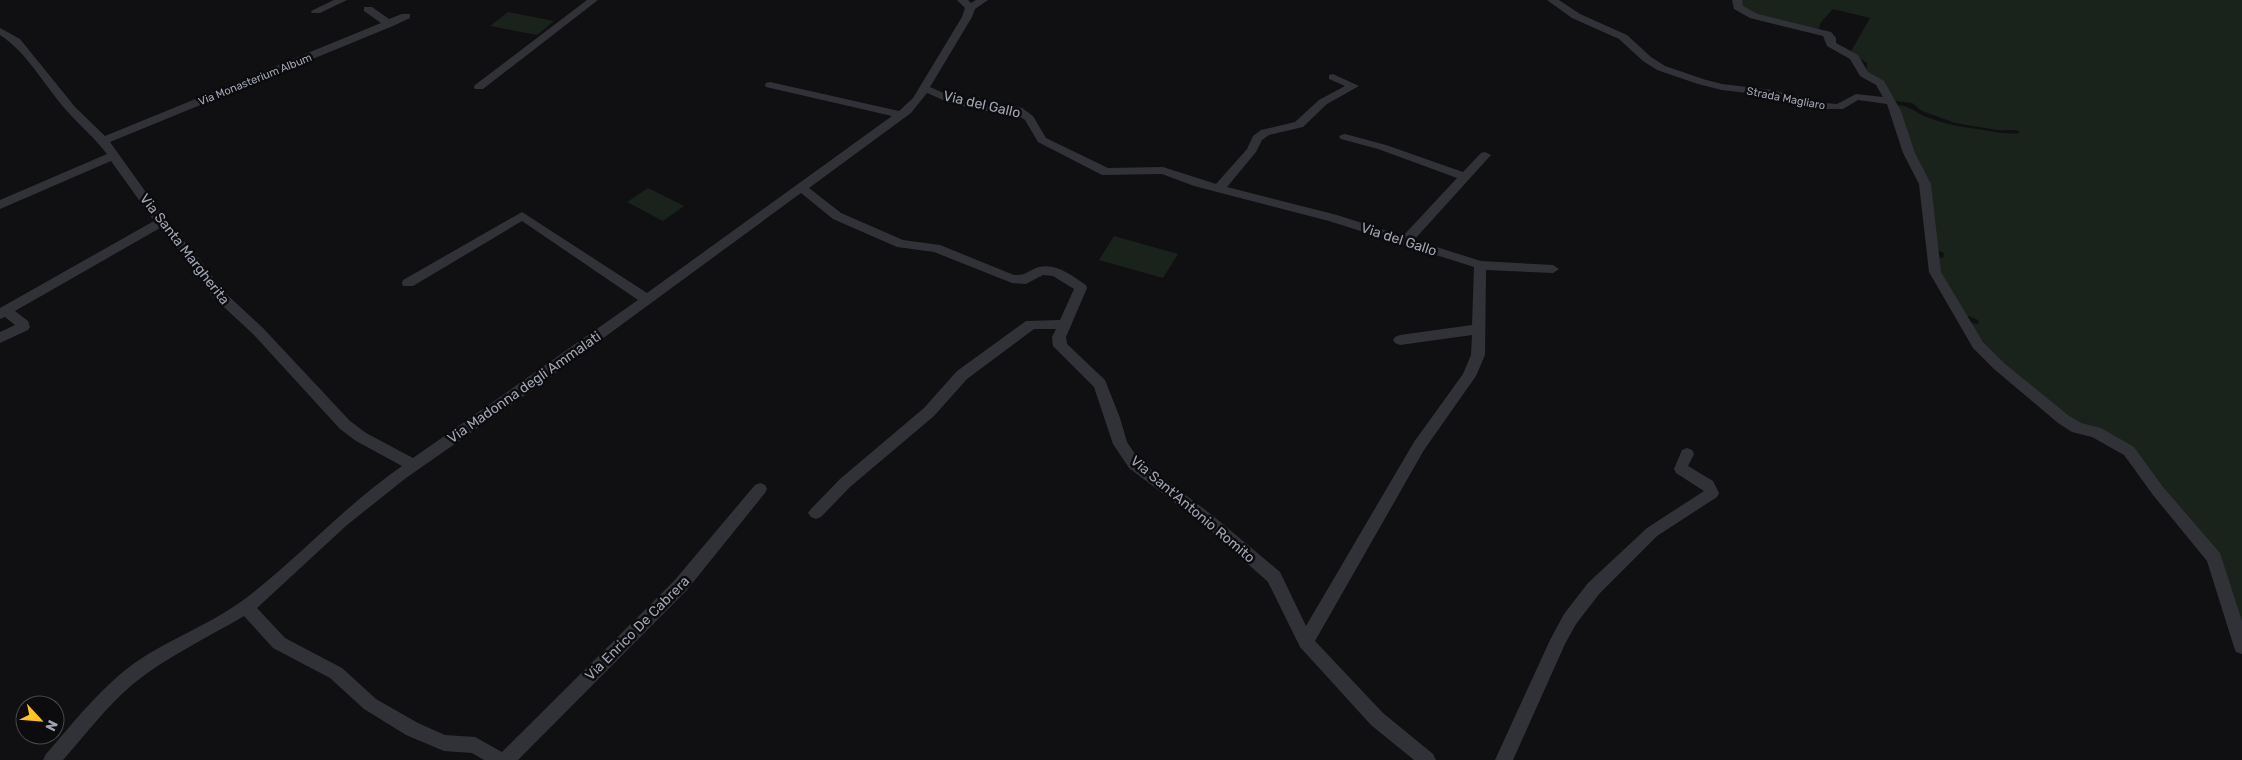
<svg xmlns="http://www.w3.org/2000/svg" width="2242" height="760" font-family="Rubik,sans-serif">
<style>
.green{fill:#1a221c}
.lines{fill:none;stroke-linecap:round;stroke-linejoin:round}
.minor{fill:#313237;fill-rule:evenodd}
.labels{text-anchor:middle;stroke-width:5;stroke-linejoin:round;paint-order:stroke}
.far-street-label{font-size:11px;fill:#a0a5b4;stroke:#0c0b0d}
.street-label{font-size:14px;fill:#a0a5b4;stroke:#0c0b0d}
</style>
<rect width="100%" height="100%" fill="#101012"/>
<path class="green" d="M1741 0H2242V625L2226 576 2155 483 2135 451 2082 426 1997 360 1969 323 1979 324 1978 320 1966 315 1939 273 1937 257 1943 258 1944 253 1937 250 1913 153 1897 105C1914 107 1915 113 1929 118 1945 124 1961 127 1978 129 1992 131 2006 135 2020 133L2017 130H1997L1955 123 1922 111 1912 103 1895 101 1866 73 1867 63 1850 53 1870 18 1833 9 1821 22 1818 31 1755 15 1740 6Z
M508 12 554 21 537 35 490 26Z
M648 188 684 206 663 221 627 202Z
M1114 236 1178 254 1163 278 1099 260Z"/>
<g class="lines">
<path class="minor" d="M334 0H347L320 13H312L311 11Z
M587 0H598L483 89H475L474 87 475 85Z
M957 0H968L971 3 976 0H988L975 9 972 17 930 87 957 99 985 105H1007L1022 108 1033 116 1046 138 1108 168 1163 167 1216 184 1247 149 1253 136 1261 130 1295 122 1319 100 1345 86 1329 79V75L1333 74 1359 86 1327 104 1303 127 1269 135 1262 140 1256 152 1227 187 1337 215 1403 236 1457 178 1378 149 1341 139 1339 137 1341 135 1345 134 1386 145 1463 172 1481 153 1485 152 1491 155 1414 240 1481 261 1553 265 1559 269 1553 273 1486 270 1485 355 1476 376 1424 450 1315 641 1383 713 1433 754 1436 760H1414L1371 725 1300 647 1268 582 1202 523 1129 468 1113 444 1094 387 1053 346 1052 337 1056 329H1034L967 379 934 416 850 487 821 517 816 519 811 517 808 513 811 509 840 479 924 408 957 371 1026 321 1060 320 1074 289 1053 276 1043 275 1026 284 1012 283 934 252 897 247 833 219 801 193 538 386 406 478 347 525 257 608 285 638 342 668 376 699 418 723 445 735 475 737 502 752 674 581 755 485 760 483 765 485 767 489 765 493 686 591 518 760H484L472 753 444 751 406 735 364 709 330 678 273 648 244 616C207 638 166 657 133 684 107 706 86 734 63 760H43L46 754C74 722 101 687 136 662 169 639 209 625 242 601 298 559 344 506 402 466L356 441 340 429 253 334 212 296 192 266 160 228 15 311 28 321 30 327 28 330 0 343V332L15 325 5 317 0 319V308L154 221 111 161 0 209V200L107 154C95 138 80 126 67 111 45 87 28 53 0 35V28L20 39 75 107 105 136 381 23 364 11V7H372L389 19 402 14H410V18L393 26 110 142 165 219 200 260 222 290 263 328 350 421 366 433 413 458 638 300 522 221 413 286H403L402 283 403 280 522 212 647 293 892 116 766 87 765 85 766 83 770 82 899 111 913 98 962 17 965 8ZM927 93 950 103 985 111 1015 113 1025 120 1038 142 1102 175 1162 174 1194 186 1329 221 1474 267 1472 325 1400 335 1395 337 1393 340 1395 343 1400 345 1472 335 1471 355 1463 374 1414 442 1306 626 1280 572 1212 515 1139 460 1127 442 1120 418 1105 380 1067 344 1066 337 1087 288 1086 285C1072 276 1057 263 1039 267 1028 270 1027 276 1014 275L940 245 903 240 841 213 809 188 911 113Z
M1547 0H1559L1580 14 1627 35 1651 57 1665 66 1706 80 1722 84 1772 90 1824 103 1837 104 1856 94 1883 97 1876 85 1860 76 1850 59 1827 46 1823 36 1750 18 1734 9 1732 0H1742L1743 6 1758 14 1831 32 1836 38V43L1858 55 1868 72 1884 81 1901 111 1915 153 1931 184 1941 272 1983 342 2004 363 2068 415 2081 423 2101 428 2134 447 2163 487 2220 553 2242 621V654L2236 652 2234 647 2207 561 2153 495 2124 455 2092 437 2072 432 2058 423 1994 369 1973 348 1929 272 1919 184 1903 153 1887 104 1858 100 1843 109H1824L1772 96 1722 90 1698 84 1657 70 1643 61 1619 39 1572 18Z
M1687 448 1692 450 1694 454 1688 466 1713 481 1719 493 1717 497 1657 536 1600 593 1576 624 1565 644 1513 760H1495L1550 640 1564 614 1588 583 1647 528 1704 491 1676 473 1674 469 1682 450Z"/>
</g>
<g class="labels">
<g class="far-street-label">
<text transform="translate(255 79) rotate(-22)" y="4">Via Monasterium Album</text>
<text transform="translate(1786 98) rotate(11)" y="4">Strada Magliaro</text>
</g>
<g class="street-label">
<text transform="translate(982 104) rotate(13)" y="5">Via del Gallo</text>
<text transform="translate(1399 239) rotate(18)" y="5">Via del Gallo</text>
<text transform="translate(185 249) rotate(52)" y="5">Via Santa Margherita</text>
<text transform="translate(524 387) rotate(-35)" y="5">Via Madonna degli Ammalati</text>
<text transform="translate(1193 509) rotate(40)" y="5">Via Sant'Antonio Romito</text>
<text transform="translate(637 628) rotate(-45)" y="5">Via Enrico De Cabrera</text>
</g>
</g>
<g transform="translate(40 720) rotate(116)"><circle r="24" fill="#0c0b0d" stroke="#474950"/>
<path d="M0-4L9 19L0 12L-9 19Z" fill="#ffc31b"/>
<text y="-8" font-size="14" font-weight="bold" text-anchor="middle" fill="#a0a5b4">N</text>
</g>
</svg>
